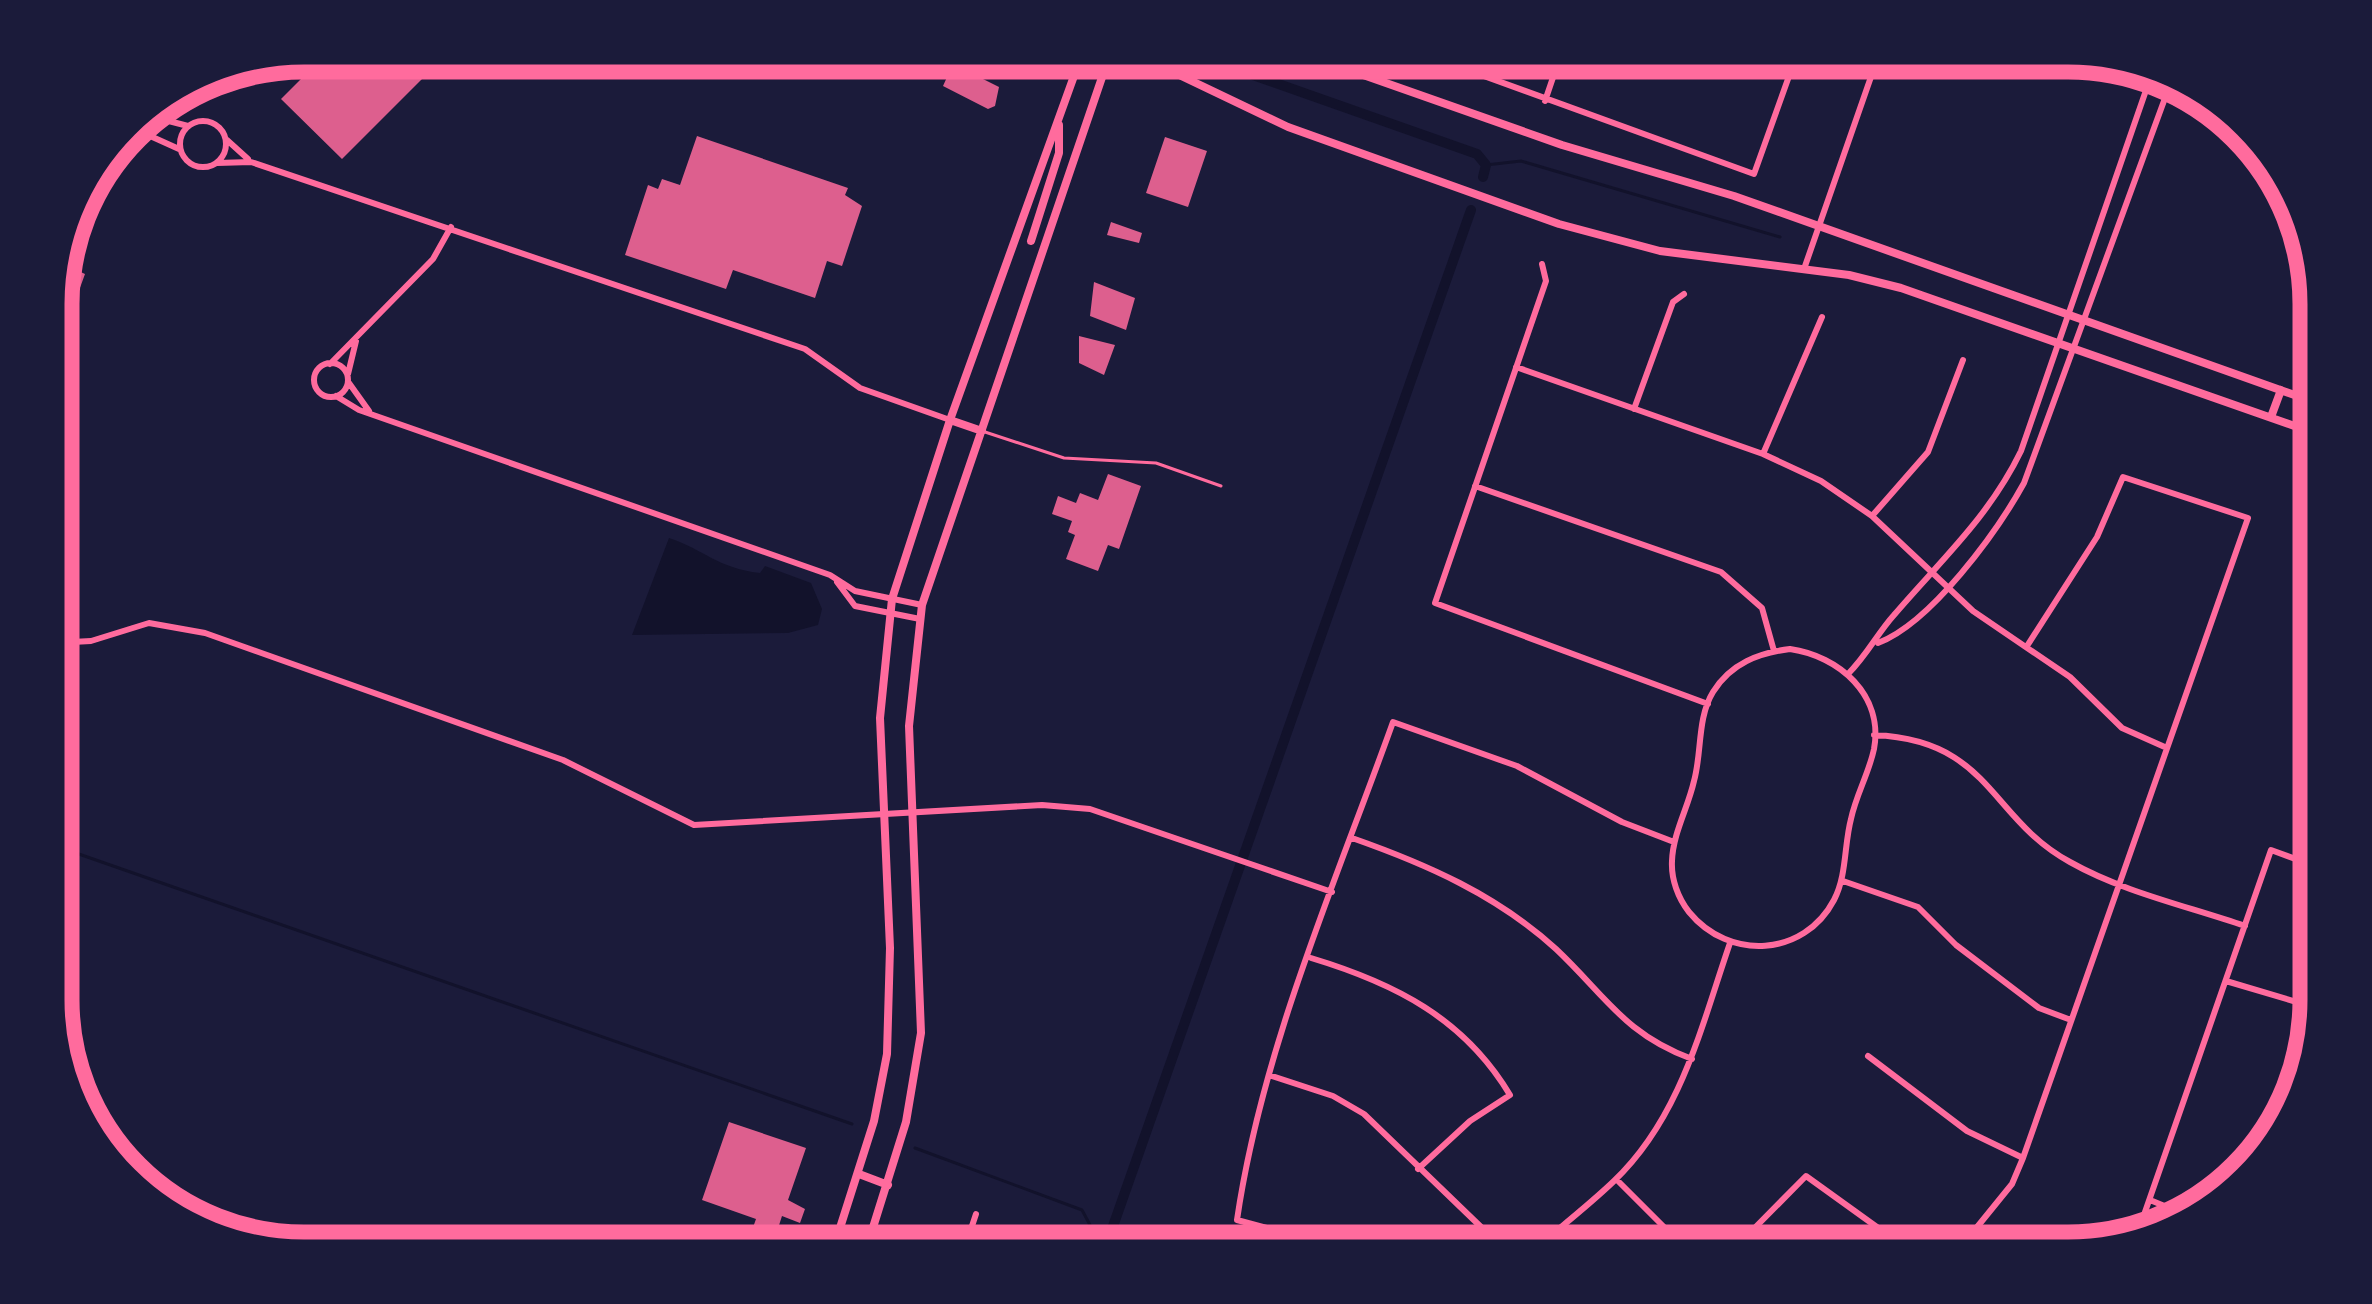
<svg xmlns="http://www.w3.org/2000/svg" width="2372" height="1304" font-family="'Fira Sans',sans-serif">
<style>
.water{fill:#12122b}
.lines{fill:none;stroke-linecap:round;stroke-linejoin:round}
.stream{stroke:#12122b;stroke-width:3}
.canal{stroke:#12122b;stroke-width:10}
.building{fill:#dd5f8e}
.service{stroke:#ff6b9d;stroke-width:3}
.minor{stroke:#ff6b9d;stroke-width:6}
.tertiary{stroke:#ff6b9d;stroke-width:6}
.secondary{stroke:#ff6b9d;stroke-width:8}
.rim{fill:none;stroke:#ff6b9d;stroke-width:15}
</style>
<rect width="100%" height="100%" fill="#1b1b3a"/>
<path class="water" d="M669 538C705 550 717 568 760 573L765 566 811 583 822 609 818 625 788 633 632 635Z"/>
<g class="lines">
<path class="stream" d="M1486 165 1521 161 1780 237
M53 845 852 1124
M915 1148 1082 1210 1105 1253"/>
<path class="canal" d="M1202 51 1253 75 1477 154 1486 165 1483 177
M1105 1249 1471 210"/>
</g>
<path class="building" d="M329 51H430L440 61 342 159 281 99Z
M991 51H1039L1030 70Z
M953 64 999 87 995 106 988 109 943 86Z
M697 136 848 188 845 195 862 206 842 266 827 261 815 298 733 270 726 289 625 255 648 185 658 189 662 179 680 185Z
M1165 137 1207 151 1188 207 1146 193Z
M1111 222 1142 233 1139 243 1107 235Z
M57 261 85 274 73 307 53 296Z
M1094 282 1135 298 1126 330 1090 316Z
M1079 336 1115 345 1104 375 1079 363Z
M1108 474 1141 486 1119 549 1108 545 1098 571 1066 559 1075 535 1068 532 1072 521 1052 514 1058 496 1076 503 1080 493 1098 500Z
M729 1122 806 1148 788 1200 805 1209 800 1223 782 1216 770 1253H744L756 1219 702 1200Z"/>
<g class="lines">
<path class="service" d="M985 432 1064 458 1156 463 1221 486"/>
<path class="minor" d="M1415 51 1754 174 1798 51
M1765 51 1794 61
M1370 78 1379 51
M1545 101 1562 51
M138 113 188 126
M180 144a23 23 0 1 1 46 0a23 23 0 1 1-46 0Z
M128 126 179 149
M227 140 248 159
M217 163 251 162 805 349 860 388 950 420
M1542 264 1546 281 1435 603 1708 704
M1804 269 1880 51
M314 380a17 17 0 1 1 34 0a17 17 0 1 1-34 0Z
M330 364 433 259 451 227
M1516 367 1763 454 1821 481 1872 516 1973 611 2070 677 2122 728 2167 748
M348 374 356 341
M349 383 369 411
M336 396 359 410 830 575 855 591 922 605
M1634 409 1673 302 1684 294
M1763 454 1822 317
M1475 486 1721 572 1762 608 1774 651
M1872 516 1928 452 1963 360
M837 582 855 606 920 619
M53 643 91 641 149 623 205 633 563 760 694 825 1042 805 1090 809 1332 892
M1790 649C1839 656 1884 695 1874 749 1869 773 1856 795 1851 819 1844 845 1847 875 1834 900 1804 957 1729 961 1689 912 1678 898 1671 879 1672 861 1673 833 1688 808 1694 781 1702 753 1697 718 1713 692 1731 663 1759 653 1790 649Z
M1874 735C1991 740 1989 818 2070 862 2123 892 2187 906 2245 926
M1352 838C1426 864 1497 895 1556 949 1605 995 1624 1034 1692 1059
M1843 881 1918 907 1956 945 2039 1008 2071 1020
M1311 958C1394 983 1464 1018 1510 1095L1470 1121 1418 1169
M2226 981 2320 1009
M1868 1056 1967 1131 2023 1158
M1269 1075 1333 1096 1364 1114 1508 1253
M1616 1179 1690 1253
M2150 1200 2191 1217
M2137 1235 2271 850 2320 868
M963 1253 976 1214
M1266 1253 1274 1230
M1320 1253 1274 1230 1237 1220C1262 1049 1335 884 1393 722L1517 766 1622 822 1674 842
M1530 1253C1558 1229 1588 1206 1614 1181 1681 1117 1701 1027 1730 943
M1730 1253 1806 1176 1913 1253
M1956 1253 2012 1184 2023 1158 2248 518 2123 477 2097 537 2027 646"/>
<path class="tertiary" d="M1878 643C1931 623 1997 532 2024 483L2172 79
M1848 674C1867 655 1877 634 1894 615 1941 560 1989 517 2021 451L2152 73"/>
<path class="secondary" d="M1129 51 1288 127 1559 224 1660 251 1849 275 1901 288 2320 435
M1272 51 1304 59
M1295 51 1562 145 1734 196 2320 404
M1031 241 1059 153V125
M2271 417 2281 390
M950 420 982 431
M859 1174 888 1185
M832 1253 874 1121 887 1054 890 948 880 718 892 599 950 420 1083 51
M865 1253 906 1122 921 1033 909 726 922 605 1111 51"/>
</g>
<path d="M0 0H2372V1304H0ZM304 72H2068A232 232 0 0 1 2300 304V1000A232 232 0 0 1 2068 1232H304A232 232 0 0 1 72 1000V304A232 232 0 0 1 304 72Z" fill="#1b1b3a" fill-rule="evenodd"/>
<path class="rim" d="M304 72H2068A232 232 0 0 1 2300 304V1000A232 232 0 0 1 2068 1232H304A232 232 0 0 1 72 1000V304A232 232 0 0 1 304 72Z"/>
</svg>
